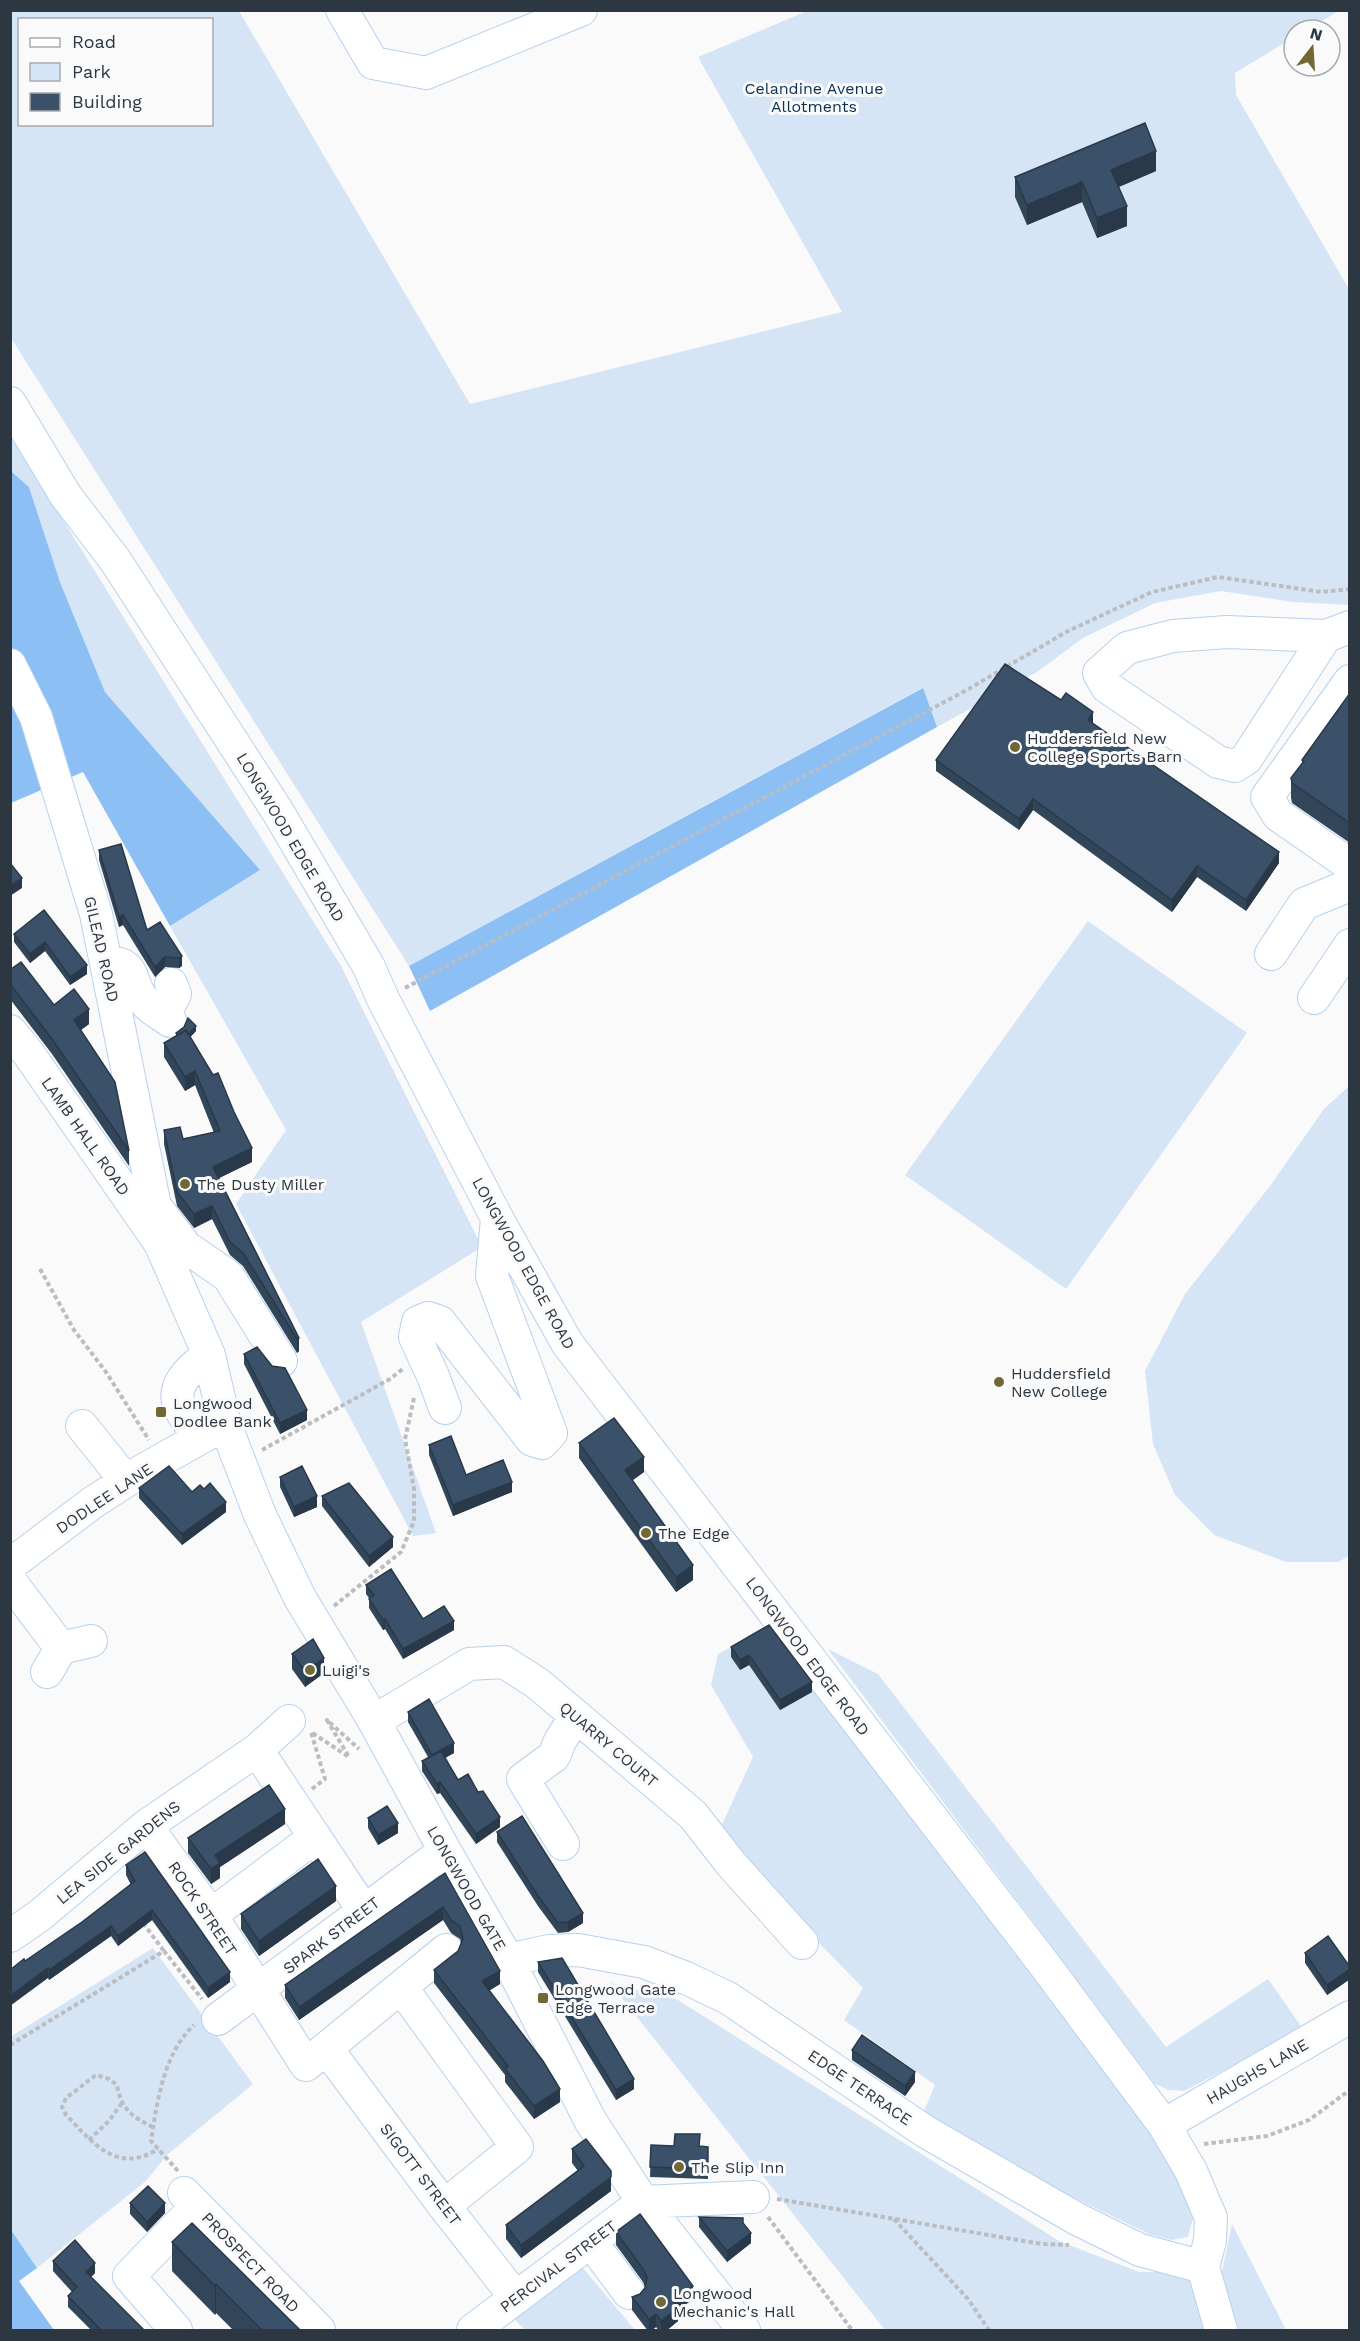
<svg xmlns="http://www.w3.org/2000/svg" width="1360" height="2341" font-family="'Work Sans',sans-serif">
<style>
.green{fill:#d5e5f6;fill-rule:evenodd}
.forest{fill:#8cbff4}
.lines{fill:none;stroke-linecap:round;stroke-linejoin:round}
.minor-casing{stroke:#b6d1ee;stroke-width:34}
.path{stroke:#babdc1;stroke-width:4;stroke-dasharray:4.5 3;stroke-linecap:butt}
.minor{stroke:#fff;stroke-width:32}
.wall{fill:#32465a}
.shaded-wall{fill:#29394a}
.building{fill:#3a5169;stroke:#29394a;stroke-width:1.5}
.poi-dot{fill:#716835;stroke:#fafafa;stroke-width:2}
.labels{text-anchor:middle;stroke-width:6;stroke-linejoin:round;paint-order:stroke}
.park-label{font-size:16px;fill:#0a3052;stroke:#fafafa}
.poi-label{font-size:16px;fill:#2c3742;stroke:#fafafa;text-anchor:start}
.street-label{font-size:16px;fill:#2c3742;stroke:#fafafa}
</style>
<rect width="100%" height="100%" fill="#fafafa"/>
<path class="green" d="M11 11H239L470 404 842 312 698 57 807 11H1339L1306 30H1294V37L1235 73 1236 95 1349 289V605L1293 602 1221 591 1155 603 1083 638 1037 672 937 727 922 688 409 966 11 338ZM20 20H212V124H20Z
M10 435 341 966 482 1247 361 1322 436 1533 413 1536 236 1204 286 1130 170 926 260 870 105 692 60 582 29 487 11 470Z
M1088 921 1247 1033 1066 1289 905 1175Z
M1349 1086V1556L1338 1562H1286L1214 1535 1175 1495 1153 1444 1145 1371 1185 1294 1270 1186 1324 1109Z
M770 1627 1060 2004 1182 2180 1194 2214 1188 2237 1171 2240 1149 2234 919 2123 935 2085 844 2020 863 1988 812 1936 720 1829 753 1757 711 1685 718 1654Z
M828 1649 878 1674 1166 2047 1268 1979 1303 2029 1184 2091 1169 2090 1155 2084Z
M153 1948 253 2084 167 2155 146 2181 37 2268 11 2230 10 2037Z
M610 1983 678 2000 1059 2241 1139 2272 1222 2271 1232 2224 1286 2330H885Z
M583 2268 635 2330H525L514 2319Z"/>
<path class="forest" d="M10 470 29 487 60 582 105 692 260 870 170 926 83 772 11 803Z
M923 688 937 727 430 1011 409 966Z
M11 2230 37 2268 19 2281 54 2330H11Z"/>
<g class="lines">
<defs>
<path id="minor" d="M342 10 373 63 426 73 581 10
M10 403 66 496 115 560 278 812 369 967 383 999 497 1218 567 1343 1044 1964 1164 2125 1191 2171 1211 2218 1210 2241 1203 2267 1221 2330
M1326 636 1246 759 1235 766 1218 762 1107 687 1099 673 1127 648 1173 636 1227 632 1326 636 1350 627
M10 665 36 717 96 914 155 1206 159 1236
M1350 681 1267 797 1278 815 1350 865
M1271 954 1304 904 1350 885
M106 961C140 965 126 979 144 1001 150 1009 162 1015 170 1021
M1314 998 1350 945
M164 1016 175 994 171 984
M10 1031 28 1053 160 1243 209 1355 225 1424 260 1515 300 1598 374 1721 445 1851 508 1960 590 2120 643 2202 744 2330
M159 1211 186 1247 228 1276 281 1361
M445 1408 433 1376 415 1337 418 1322 428 1318 440 1322 532 1440 542 1443 551 1433 492 1276 497 1218
M82 1426 126 1481
M202 1437C168 1403 168 1384 209 1355
M10 1565 92 1503 140 1472 225 1424
M10 1581 61 1648
M47 1672 61 1648 91 1641
M374 1721 469 1664 504 1662 537 1683 693 1815 732 1865 802 1943
M257 1750 289 1721
M146 1826 211 1915 306 2065 446 1950
M563 1844 523 1779 554 1756 560 1741 576 1716
M211 1915 315 1837
M10 1936 39 1916 146 1826 257 1750 364 1911
M508 1960 549 1951 578 1950 644 1962 686 1978 728 1998 926 2132 1077 2219 1140 2250 1203 2267
M401 1987 517 2147 444 2206
M218 2019 445 1851
M327 2049 444 2206 516 2298
M1164 2125 1350 2017
M184 2193 319 2330
M591 2242 629 2293
M176 2330 129 2276 197 2206
M473 2330 643 2202 753 2197"/>
</defs>
<use href="#minor" class="minor-casing"/>
<path class="path" d="M405 988 965 691 1068 631 1152 592 1218 577 1322 592 1350 589
M40 1269 74 1330 106 1372 149 1440
M262 1450 390 1379 404 1368
M334 1606 401 1552 414 1521V1489L405 1439 414 1398
M312 1789 325 1779 311 1732 349 1757 327 1720 359 1749
M143 1923 164 1951
M10 2045 164 1951 202 1999
M153 2127C132 2117 121 2109 117 2085L109 2079 96 2075 66 2098 62 2107 66 2115C93 2143 117 2175 158 2149
M89 2140 109 2121 122 2103
M1204 2144 1267 2136 1309 2120 1350 2090
M178 2171 151 2141C157 2101 164 2053 194 2025
M777 2199 1042 2244 1069 2245
M768 2217 852 2330
M894 2219 968 2299 989 2330"/>
<use href="#minor" class="minor"/>
</g>
<path class="wall" d="M1156 171 1119 187 1127 226 1097 238 1082 202 1027 225 1015 197V177Z
M1350 693V843L1292 803 1291 798V778L1302 764V760Z
M1093 723 1279 863 1246 911 1197 877 1172 912 1033 810 1019 830 936 771V760Z
M99 850 147 930 182 956V966L179 968 165 967 155 977 123 925 119 927 99 860Z
M44 910 87 974 70 985 45 951 30 963 14 942V934Z
M10 970 54 1005 89 1024 81 1030 129 1151V1166L52 1054 10 999Z
M196 1031 190 1037 252 1162 219 1178 299 1338V1351L297 1353 243 1266 230 1255 212 1219 194 1228 177 1206 164 1144V1130L183 1139 214 1133 195 1085 185 1091 164 1057V1043L176 1036V1033Z
M244 1354 307 1420 280 1434 244 1364Z
M579 1443 644 1472 632 1480 693 1580 676 1592 579 1458Z
M429 1445 466 1475 512 1492 453 1516 429 1455Z
M280 1477 317 1507 294 1517 280 1487Z
M139 1488 192 1492 226 1512 182 1545 139 1498Z
M322 1496 393 1547 369 1567 322 1506Z
M366 1585 423 1619 454 1630 403 1659 385 1629 383 1630 369 1608V1598L366 1594Z
M769 1625 812 1692 780 1710 749 1665 740 1670 731 1657V1647Z
M292 1654 324 1673 305 1687 292 1669Z
M408 1712 454 1753 445 1758 458 1780 500 1827 476 1844 440 1793 437 1794 422 1771V1761L428 1757 408 1722Z
M368 1818 398 1833 378 1845 368 1828Z
M285 1824 220 1867V1878L211 1884 188 1853V1838Z
M497 1832 583 1923 568 1932 558 1933 538 1906 497 1842Z
M126 1865 230 1982 208 1998 152 1920 118 1946 111 1936 49 1980 48 1978 25 1961 82 1922 131 1885 126 1875Z
M445 1873 500 1984 489 1991 560 2102 534 2119 505 2082V2075L434 1983V1970L458 1951 461 1943 460 1939 451 1933 443 1920 299 2020 285 1998V1985Z
M336 1901 259 1956 241 1929V1914Z
M1305 1953 1350 1967V1979L1327 1995 1305 1963Z
M538 1962 634 2089 616 2100 538 1972Z
M852 2050 915 2082 905 2096 852 2060Z
M651 2145 708 2147V2179L650 2177Z
M572 2149 611 2191 521 2258 506 2239V2225L578 2171 572 2163Z
M130 2203 165 2213 147 2232 130 2214Z
M699 2217 743 2223 751 2243 727 2262 699 2227Z
M616 2232 693 2299 678 2310V2321L666 2331H659L656 2327 651 2331H648L632 2310V2297L640 2294 645 2287 643 2282 616 2245Z
M172 2242 301 2331H234L216 2313 215 2315 172 2271Z
M53 2261 95 2273 91 2277 145 2331H92L68 2307V2296L72 2292 53 2271Z"/>
<path class="shaded-wall" d="M1156 151V171L1111 190V170Z
M1082 182V202L1027 225V205Z
M1127 206V226L1097 238V218Z
M1093 712V724L1088 720Z
M1033 799V810L1019 830V819Z
M1279 852V863L1246 911V900Z
M1197 866V877L1172 912V900Z
M22 878V888L10 896V886Z
M123 915V925L119 927V917Z
M45 942V951L30 963V954Z
M182 956V966L179 968V958Z
M165 957V967L155 977V967Z
M87 965V974L70 985V977Z
M89 1009V1024L74 1035V1020Z
M196 1026V1031L183 1045V1040Z
M195 1071V1085L185 1091V1077Z
M252 1148V1162L213 1181V1167Z
M212 1206V1219L194 1228V1214Z
M299 1338V1351L297 1353V1339Z
M307 1410V1420L280 1434V1423Z
M644 1457V1472L625 1486V1470Z
M512 1482V1492L453 1516V1505Z
M317 1496V1507L294 1517V1507Z
M226 1502V1512L182 1545V1534Z
M393 1537V1547L369 1567V1556Z
M693 1565V1580L676 1592V1577Z
M385 1619V1629L383 1630V1620Z
M454 1621V1630L403 1659V1649Z
M749 1655V1665L740 1670V1660Z
M324 1658V1673L305 1687V1671Z
M812 1682V1692L780 1710V1700Z
M454 1743V1753L432 1765V1755Z
M440 1782V1793L437 1794V1784Z
M285 1809V1824L220 1867V1878L211 1884V1869L215 1855Z
M500 1817V1827L476 1844V1834Z
M398 1823V1833L378 1845V1835Z
M336 1886V1901L259 1956V1941Z
M443 1907V1920L299 2020V2007Z
M152 1910V1920L118 1946V1936Z
M583 1913V1923L568 1932V1922Z
M111 1926V1936L49 1980V1970Z
M48 1968V1978L10 2006V1996Z
M1350 1969V1979L1327 1995V1985Z
M500 1971V1984L482 1994V1981Z
M230 1972V1982L208 1998V1988Z
M915 2072V2082L905 2096V2086Z
M634 2079V2089L616 2100V2090Z
M560 2089V2102L534 2119V2106Z
M611 2177V2191L521 2258V2245Z
M165 2203V2213L147 2232V2222Z
M751 2233V2243L727 2262V2251Z
M95 2263V2273L86 2282V2272Z
M216 2284V2313L215 2315V2286Z
M693 2286V2299L678 2310V2321L666 2331H661V2321L673 2301Z
M656 2314V2327L651 2331H649V2319Z"/>
<path class="building" d="M1145 123 1156 151 1111 170 1127 206 1097 218 1082 182 1027 205 1015 177Z
M1005 664 1061 700 1066 693 1093 712 1088 720 1279 852 1246 900 1197 866 1172 900 1033 799 1019 819 936 760Z
M1350 693V823L1292 783 1291 778 1304 761 1302 760Z
M121 844 147 930 160 922 182 956 179 958 165 957 155 967 123 915 119 917 99 850Z
M10 863 22 878 10 886Z
M44 910 87 965 70 977 45 942 30 954 14 934Z
M21 962 54 1005 74 989 89 1009 74 1020 115 1082 129 1151 52 1039 10 984V970Z
M188 1018 196 1026 188 1034 186 1030 178 1035 176 1033 184 1027Z
M186 1030 213 1075 218 1073 234 1112 252 1148 213 1167 299 1338 297 1339 243 1253 230 1242 212 1206 194 1214 177 1192 164 1130 180 1127 183 1139 220 1131 195 1071 185 1077 164 1043Z
M257 1347 272 1366 285 1368 307 1410 280 1423 244 1354Z
M614 1418 644 1457 625 1470 693 1565 676 1577 579 1443Z
M451 1436 466 1475 503 1460 512 1482 453 1505 429 1445Z
M169 1466 192 1492 200 1485 204 1489 210 1483 226 1502 182 1534 139 1488Z
M302 1466 317 1496 294 1507 280 1477Z
M349 1483 393 1537 369 1556 322 1496Z
M391 1569 423 1619 444 1606 454 1621 403 1649 385 1619 383 1620 369 1599 374 1595 366 1585Z
M769 1625 812 1682 780 1700 749 1655 740 1660 731 1647Z
M313 1639 324 1658 305 1671 292 1654Z
M429 1699 454 1743 432 1755 408 1712Z
M441 1751 458 1780 468 1774 478 1792 483 1791 500 1817 476 1834 440 1782 437 1784 422 1761Z
M269 1785 285 1809 215 1855 220 1863 211 1869 188 1838Z
M387 1806 398 1823 378 1835 368 1818Z
M522 1816 583 1913 568 1922 558 1923 538 1896 497 1832Z
M145 1852 230 1972 208 1988 152 1910 118 1936 111 1926 49 1970 48 1968 10 1996V1970L24 1959 25 1961 82 1922 135 1881 126 1865Z
M318 1859 336 1886 259 1941 241 1914Z
M445 1873 500 1971 482 1981 543 2061 560 2089 534 2106 505 2069 508 2066 434 1970 458 1951 463 1939 460 1926 451 1920 443 1907 299 2007 285 1985Z
M1328 1936 1350 1967V1969L1327 1985 1305 1953Z
M562 1958 634 2079 616 2090 538 1962Z
M862 2035 915 2072 905 2086 852 2050Z
M675 2134H700L699 2146 708 2147V2169L650 2167 651 2145 674 2146Z
M586 2139 611 2171V2177L521 2245 506 2225 584 2166 572 2149Z
M148 2186 165 2203 147 2222 130 2203Z
M640 2214 693 2286 673 2301 678 2308 661 2321 656 2314 649 2319 632 2297 640 2294 645 2288 647 2277 643 2269 616 2232Z
M699 2217 743 2218V2223L751 2233 727 2251Z
M192 2223 301 2331H263L216 2284 215 2286 172 2242Z
M75 2240 95 2263 86 2272 145 2331H102L68 2296 77 2287 53 2261Z"/>
<g class="poi-dot">
<circle cx="1015" cy="747" r="6"/>
<circle cx="185" cy="1184" r="6"/>
<circle cx="999" cy="1382" r="6"/>
<rect x="155" y="1406" width="12" height="12" rx="3"/>
<circle cx="646" cy="1533" r="6"/>
<circle cx="310" cy="1670" r="6"/>
<rect x="537" y="1992" width="12" height="12" rx="3"/>
<circle cx="679" cy="2167" r="6"/>
<circle cx="661" cy="2302" r="6"/>
</g>
<g class="labels">
<g class="park-label">
<text x="814" y="94">Celandine Avenue<tspan x="814" dy="18">Allotments</tspan></text>
</g>
<g class="poi-label">
<text x="1027" y="744">Huddersfield New<tspan x="1027" dy="18">College Sports Barn</tspan></text>
<text x="197" y="1190">The Dusty Miller</text>
<text x="1011" y="1379">Huddersfield<tspan x="1011" dy="18">New College</tspan></text>
<text x="173" y="1409">Longwood<tspan x="173" dy="18">Dodlee Bank</tspan></text>
<text x="658" y="1539">The Edge</text>
<text x="322" y="1676">Luigi's</text>
<text x="555" y="1995">Longwood Gate<tspan x="555" dy="18">Edge Terrace</tspan></text>
<text x="691" y="2173">The Slip Inn</text>
<text x="673" y="2299">Longwood<tspan x="673" dy="18">Mechanic's Hall</tspan></text>
</g>
<g class="street-label">
<text transform="translate(291 837) rotate(59)" y="6">LONGWOOD EDGE ROAD</text>
<text transform="translate(102 949) rotate(77)" y="6">GILEAD ROAD</text>
<text transform="translate(86 1136) rotate(55)" y="6">LAMB HALL ROAD</text>
<text transform="translate(524 1263) rotate(61)" y="6">LONGWOOD EDGE ROAD</text>
<text transform="translate(104 1498) rotate(-34)" y="6">DODLEE LANE</text>
<text transform="translate(808 1656) rotate(53)" y="6">LONGWOOD EDGE ROAD</text>
<text transform="translate(609 1744) rotate(40)" y="6">QUARRY COURT</text>
<text transform="translate(118 1852) rotate(-39)" y="6">LEA SIDE GARDENS</text>
<text transform="translate(467 1888) rotate(60)" y="6">LONGWOOD GATE</text>
<text transform="translate(203 1908) rotate(56)" y="6">ROCK STREET</text>
<text transform="translate(331 1935) rotate(-37)" y="6">SPARK STREET</text>
<text transform="translate(1257 2071) rotate(-30)" y="6">HAUGHS LANE</text>
<text transform="translate(860 2087) rotate(34)" y="6">EDGE TERRACE</text>
<text transform="translate(421 2174) rotate(53)" y="6">SIGOTT STREET</text>
<text transform="translate(251 2262) rotate(46)" y="6">PROSPECT ROAD</text>
<text transform="translate(558 2266) rotate(-37)" y="6">PERCIVAL STREET</text>
</g>
</g>
<rect width="1360" height="2341" fill="none" stroke="#2c3742" stroke-width="24"/>
<rect x="18" y="18" width="195" height="108" fill="#fafafa" stroke="#a8acb0" stroke-width="1.5"/>
<rect x="30" y="38" width="30" height="9" fill="#ffffff" stroke="#a8acb0" stroke-width="1.5"/>
<text x="72" y="48" font-size="18" fill="#2c3742">Road</text>
<rect x="30" y="63" width="30" height="18" fill="#d5e5f6" stroke="#a8acb0" stroke-width="1.5"/>
<text x="72" y="78" font-size="18" fill="#2c3742">Park</text>
<rect x="30" y="93" width="30" height="18" fill="#3a5169" stroke="#a8acb0" stroke-width="1.5"/>
<text x="72" y="108" font-size="18" fill="#2c3742">Building</text>
<g transform="translate(1312 48) rotate(17)"><circle r="28" fill="#fafafa" stroke="#a8acb0" stroke-width="1.5"/>
<path d="M0-4.5L10 22L0 15L-10 22Z" fill="#716835"/>
<text y="-9" font-size="16" font-weight="bold" text-anchor="middle" fill="#2c3742">N</text>
</g>
</svg>
